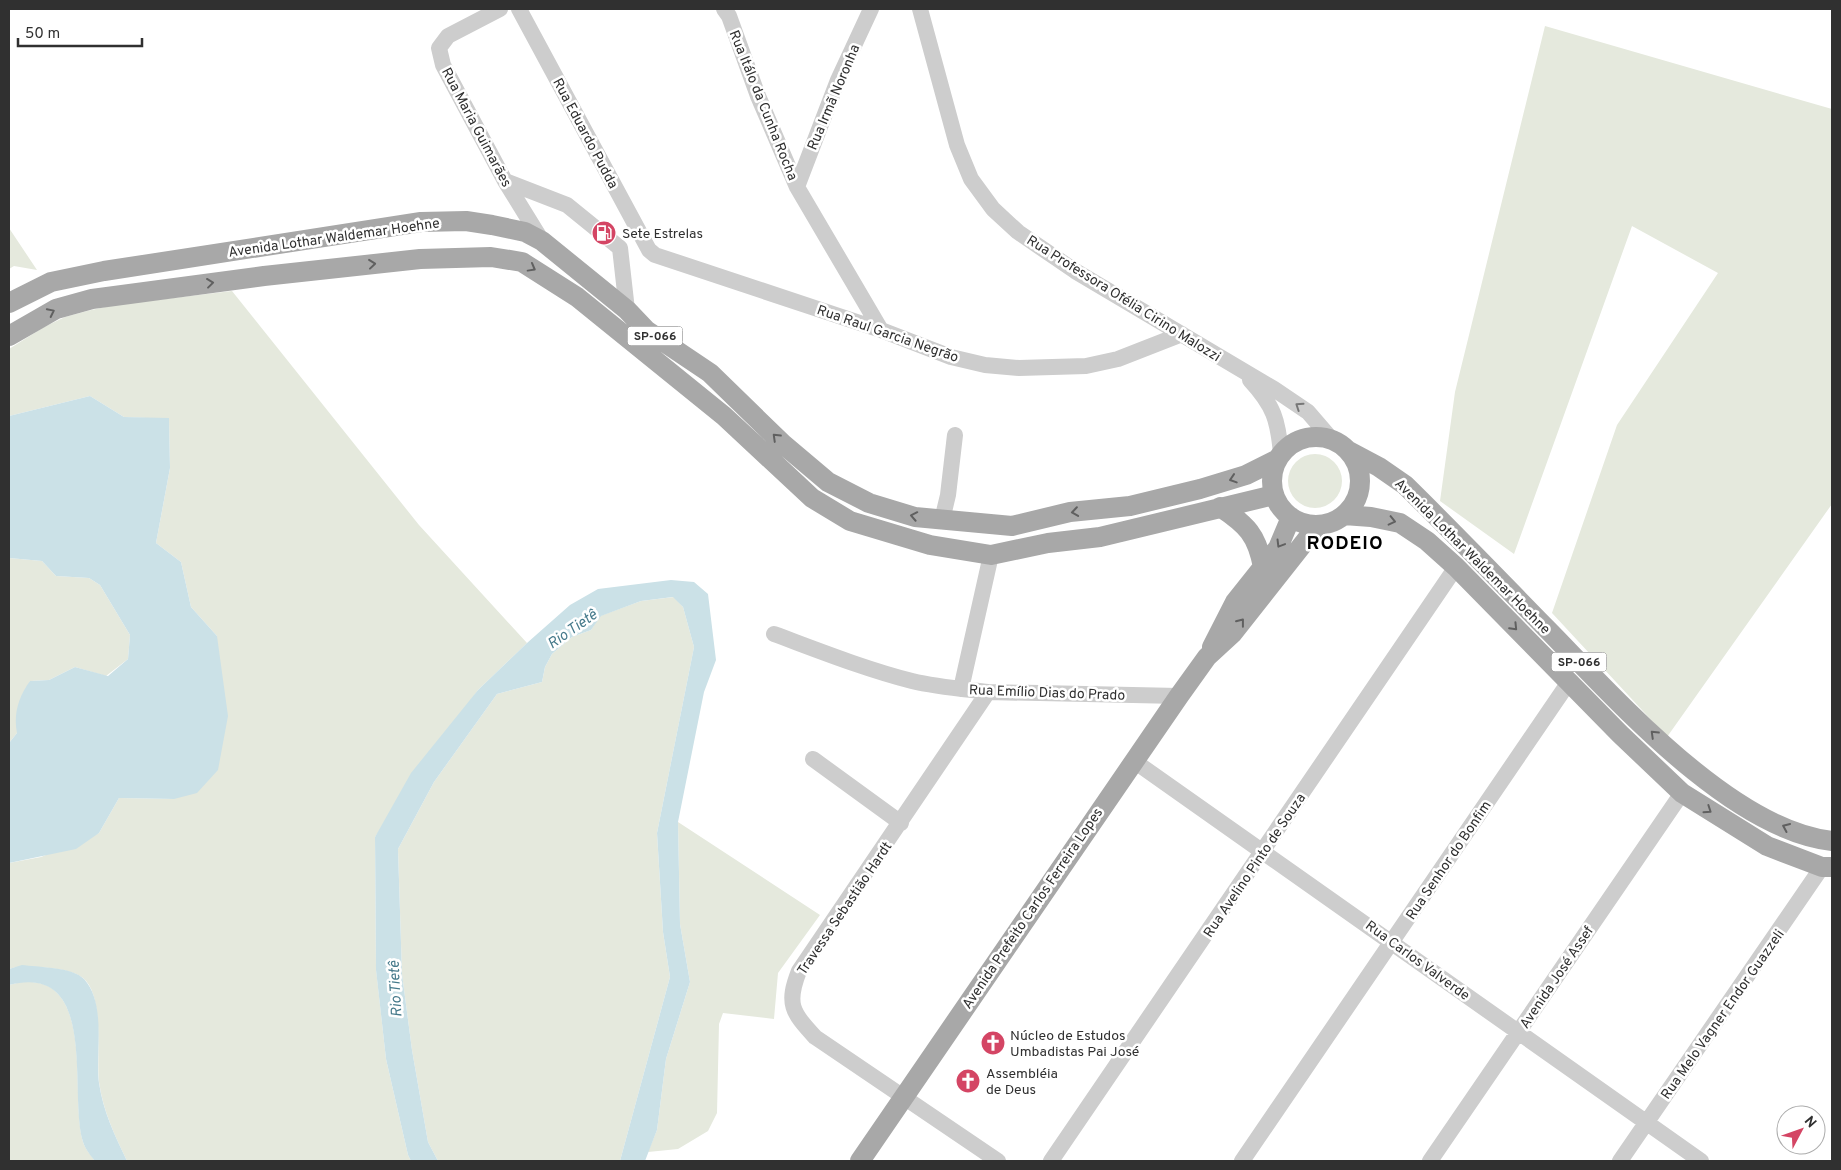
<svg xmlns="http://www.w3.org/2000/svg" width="1841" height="1170" font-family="Overpass,sans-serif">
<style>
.green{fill:#e5e9dd}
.water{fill:#cbe1e7}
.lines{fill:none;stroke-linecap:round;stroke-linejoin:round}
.minor{stroke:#cdcdcd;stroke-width:16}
.major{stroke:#a8a8a8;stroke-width:20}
.oneway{stroke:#606060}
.oneway2{stroke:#777}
.labels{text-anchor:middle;stroke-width:5;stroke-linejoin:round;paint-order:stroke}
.shield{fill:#fff;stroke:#6e6e6e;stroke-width:1}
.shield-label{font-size:12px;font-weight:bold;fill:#303030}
.street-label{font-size:14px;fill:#303030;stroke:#fff}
.poi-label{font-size:14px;fill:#303030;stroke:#fff;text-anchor:start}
.water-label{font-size:15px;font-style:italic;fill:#467a8b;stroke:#fff}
.district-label{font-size:19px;font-weight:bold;letter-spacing:1px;fill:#000;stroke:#fff}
</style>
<rect width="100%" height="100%" fill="#fff"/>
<path class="green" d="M1545 26 1832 109V504L1667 737 1552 613 1617 425 1718 273 1632 226 1514 554 1440 501 1455 392Z
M9 228 37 270 14 266 9 269Z
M232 291 419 525 527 643 478 690 375 837 376 969 386 1059 408 1155 411 1161H127C115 1136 103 1111 99 1082 96 1057 105 996 83 978 76 972 60 969 50 968 36 967 23 965 9 969V863L41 857 99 833 119 798 174 799 217 636 191 607 181 562 156 543 170 468 169 419 124 417 90 396 9 416V349L44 327 65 317 87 311 114 305Z
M1288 481a27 27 0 1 1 54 0a27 27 0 1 1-54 0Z
M9 558 42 561 56 576 89 578 100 585 130 635 128 659 106 676 75 667 49 680 30 681 17 733 9 743Z
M674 597 683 607 694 647 657 833 663 932 670 977 620 1161H438L428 1142 412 1050 402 974 398 849 434 782 497 694 542 682 545 667 552 654 572 637 591 630 600 616 641 601Z
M678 822 820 915 778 973 774 1019 723 1013 719 1024 717 1113 708 1131 678 1149 648 1152 657 1130 666 1059 690 982 680 924Z
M25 981C32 982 42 983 48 986 90 1009 71 1100 83 1142 85 1149 91 1155 95 1161H9V985Z"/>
<path class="water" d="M90 396 124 417 169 418 170 468 156 543 181 562 191 607 217 636 228 716 218 770 197 793 174 799 119 798 99 833 76 849 9 863V743L17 733C13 714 19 696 30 681L49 680 75 667 108 676 128 659 130 635 100 585 89 578 56 576 42 561 9 558V416Z
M671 580 694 582 708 594 716 660 704 692 678 822 680 924 690 982 666 1059 657 1130 645 1161H620L670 977 663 932 657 833 694 647 683 607 673 597 641 601 601 616 591 630 572 637 552 654 545 667 542 682 497 694 434 782 398 849 402 974 412 1050 428 1142 438 1161H411L408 1155 386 1059 376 970 375 837 411 773 478 690 527 643 570 605 598 589Z
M22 965C37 967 73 967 84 979 107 1004 95 1053 99 1083 103 1111 115 1136 127 1161H95C91 1156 85 1149 83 1142 68 1093 100 962 9 985V969Z"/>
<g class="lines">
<path class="minor" d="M500 9 448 36 439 48 443 65 505 181 542 241
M519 9 649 250 655 255 881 330 951 357 985 365 1019 368 1086 366 1118 359 1182 334
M724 9 729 16 758 96 797 187 881 330
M920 9 957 145 971 179 993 209 1018 232 1075 271 1274 389 1308 412 1333 441
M505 181 567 205 620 248 627 310
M797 187 838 80 871 9
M1250 380C1274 406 1278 420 1281 454
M942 520 948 495 955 435
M774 634C820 651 865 669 912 681 937 687 963 689 988 692L1179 696
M961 689 991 555
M988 692 799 971C786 1004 792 1012 815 1037L998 1161
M813 759 901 823
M1134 761 1701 1161
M1051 1161 1456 567
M1242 1161 1569 682
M1430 1161 1682 793
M1620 1161 1822 867"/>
<path class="major" d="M9 303 51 282 104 271 421 222 466 221 492 225 525 232 542 241 627 310 646 330 710 373 783 444 828 482 869 503 915 517 1012 526 1070 512 1130 506 1200 489 1246 475 1278 459
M9 336 56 309 92 299 264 276 420 259 491 257 522 262 577 297 724 416 812 498 850 521 930 545 991 555 1048 543 1100 537 1274 495
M1272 481a44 44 0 1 1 88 0a44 44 0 1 1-88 0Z
M1347 450 1379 467 1405 485C1453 532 1499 580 1546 628 1615 698 1731 830 1832 841
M1220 507C1247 525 1257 535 1263 567
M1344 515 1371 517 1400 523 1427 541 1456 567 1620 734 1682 793 1767 846 1822 867H1832
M1212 647 1235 602 1278 548 1291 517
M860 1161 1179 696 1207 657 1232 634 1318 525"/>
</g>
<defs><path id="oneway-chevron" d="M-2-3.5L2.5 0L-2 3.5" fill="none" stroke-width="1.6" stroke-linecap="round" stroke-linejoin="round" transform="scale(1.25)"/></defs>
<g class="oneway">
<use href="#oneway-chevron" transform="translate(372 264) rotate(-6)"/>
<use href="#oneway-chevron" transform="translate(532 268) rotate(29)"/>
<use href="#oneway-chevron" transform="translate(210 283) rotate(-7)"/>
<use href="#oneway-chevron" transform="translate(51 312) rotate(-26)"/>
<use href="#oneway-chevron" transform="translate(776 437) rotate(-136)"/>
<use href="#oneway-chevron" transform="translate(1233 479) rotate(162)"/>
<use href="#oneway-chevron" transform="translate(1075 512) rotate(172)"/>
<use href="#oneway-chevron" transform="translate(914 516) rotate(-169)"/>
<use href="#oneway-chevron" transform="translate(1392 521) rotate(13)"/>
<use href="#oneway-chevron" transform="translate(1280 544) rotate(121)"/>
<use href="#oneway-chevron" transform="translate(1241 622) rotate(-52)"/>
<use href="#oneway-chevron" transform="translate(1514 627) rotate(46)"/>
<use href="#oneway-chevron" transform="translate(1654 734) rotate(-136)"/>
<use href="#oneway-chevron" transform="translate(1708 810) rotate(34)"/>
<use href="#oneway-chevron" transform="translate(1786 827) rotate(-156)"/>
</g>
<use class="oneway2" href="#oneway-chevron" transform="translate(1299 406) rotate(-146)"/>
<defs>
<symbol id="fuel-disc" viewBox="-11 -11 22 22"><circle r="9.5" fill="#d44564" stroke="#fff"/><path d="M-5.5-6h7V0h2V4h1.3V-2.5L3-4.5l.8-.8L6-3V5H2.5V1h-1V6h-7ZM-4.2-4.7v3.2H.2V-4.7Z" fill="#fff"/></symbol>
<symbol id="church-disc" viewBox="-11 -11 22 22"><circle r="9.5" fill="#d44564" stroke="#fff"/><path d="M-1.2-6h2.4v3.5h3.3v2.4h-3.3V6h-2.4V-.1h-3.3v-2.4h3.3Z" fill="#fff"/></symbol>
</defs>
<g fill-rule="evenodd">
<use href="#fuel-disc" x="590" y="219" width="28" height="28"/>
<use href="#church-disc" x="979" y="1029" width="28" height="28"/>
<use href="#church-disc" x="954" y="1067" width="28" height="28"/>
</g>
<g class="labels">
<g class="shield">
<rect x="627.5" y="326.5" width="55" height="19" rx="4"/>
<rect x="1551.5" y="652.5" width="55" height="19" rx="4"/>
</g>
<g class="shield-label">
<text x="655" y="340">SP-066</text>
<text x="1579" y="666">SP-066</text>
</g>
<g class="street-label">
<text transform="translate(833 97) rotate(-67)" y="5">Rua Irmã Noronha</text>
<text transform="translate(764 105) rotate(68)" y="5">Rua Itálo da Cunha Rocha</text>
<text transform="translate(477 127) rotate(62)" y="5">Rua Maria Guimarães</text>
<text transform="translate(586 133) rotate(62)" y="5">Rua Eduardo Pudda</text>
<text transform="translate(334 237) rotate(-8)" y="5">Avenida Lothar Waldemar Hoehne</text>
<text transform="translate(1124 298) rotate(32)" y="5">Rua Professora Ofélia Cirino Malozzi</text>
<text transform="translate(888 333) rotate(19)" y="5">Rua Raul Garcia Negrão</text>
<text transform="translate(1473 556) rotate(45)" y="5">Avenida Lothar Waldemar Hoehne</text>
<text transform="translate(1047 692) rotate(2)" y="5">Rua Emílio Dias do Prado</text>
<text transform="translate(1448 860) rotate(-56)" y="5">Rua Senhor do Bonfim</text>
<text transform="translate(1254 865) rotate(-56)" y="5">Rua Avelino Pinto de Souza</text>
<text transform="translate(844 908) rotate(-56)" y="5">Travessa Sebastião Hardt</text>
<text transform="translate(1032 908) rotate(-56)" y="5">Avenida Prefeito Carlos Ferreira Lopes</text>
<text transform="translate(1418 960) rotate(36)" y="5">Rua Carlos Valverde</text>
<text transform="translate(1556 977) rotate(-56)" y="5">Avenida José Assef</text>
<text transform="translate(1722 1014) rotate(-55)" y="5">Rua Melo Vagner Endor Guazzeli</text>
</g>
<g class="poi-label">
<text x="622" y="238">Sete Estrelas</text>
<text x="1010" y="1040">Núcleo de Estudos<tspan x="1010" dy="16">Umbadistas Pai José</tspan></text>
<text x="986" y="1078">Assembléia<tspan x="986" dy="16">de Deus</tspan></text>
</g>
<g class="water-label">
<text transform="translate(572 629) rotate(-35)" y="5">Rio Tietê</text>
<text transform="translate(395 989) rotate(-93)" y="5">Rio Tietê</text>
</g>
<g class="district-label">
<text x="1345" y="549">RODEIO</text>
</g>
</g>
<rect width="1841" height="1170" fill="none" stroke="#303030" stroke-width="20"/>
<g transform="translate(1801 1130) rotate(49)"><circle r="24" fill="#ffffff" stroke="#acacac"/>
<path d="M0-4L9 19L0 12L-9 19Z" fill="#d44564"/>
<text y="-8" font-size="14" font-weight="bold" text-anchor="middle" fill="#303030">N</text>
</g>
<path d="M18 38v8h124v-8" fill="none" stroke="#303030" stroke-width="2.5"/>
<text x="25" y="38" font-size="15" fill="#303030" stroke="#ffffff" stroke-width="4" paint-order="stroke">50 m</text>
</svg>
